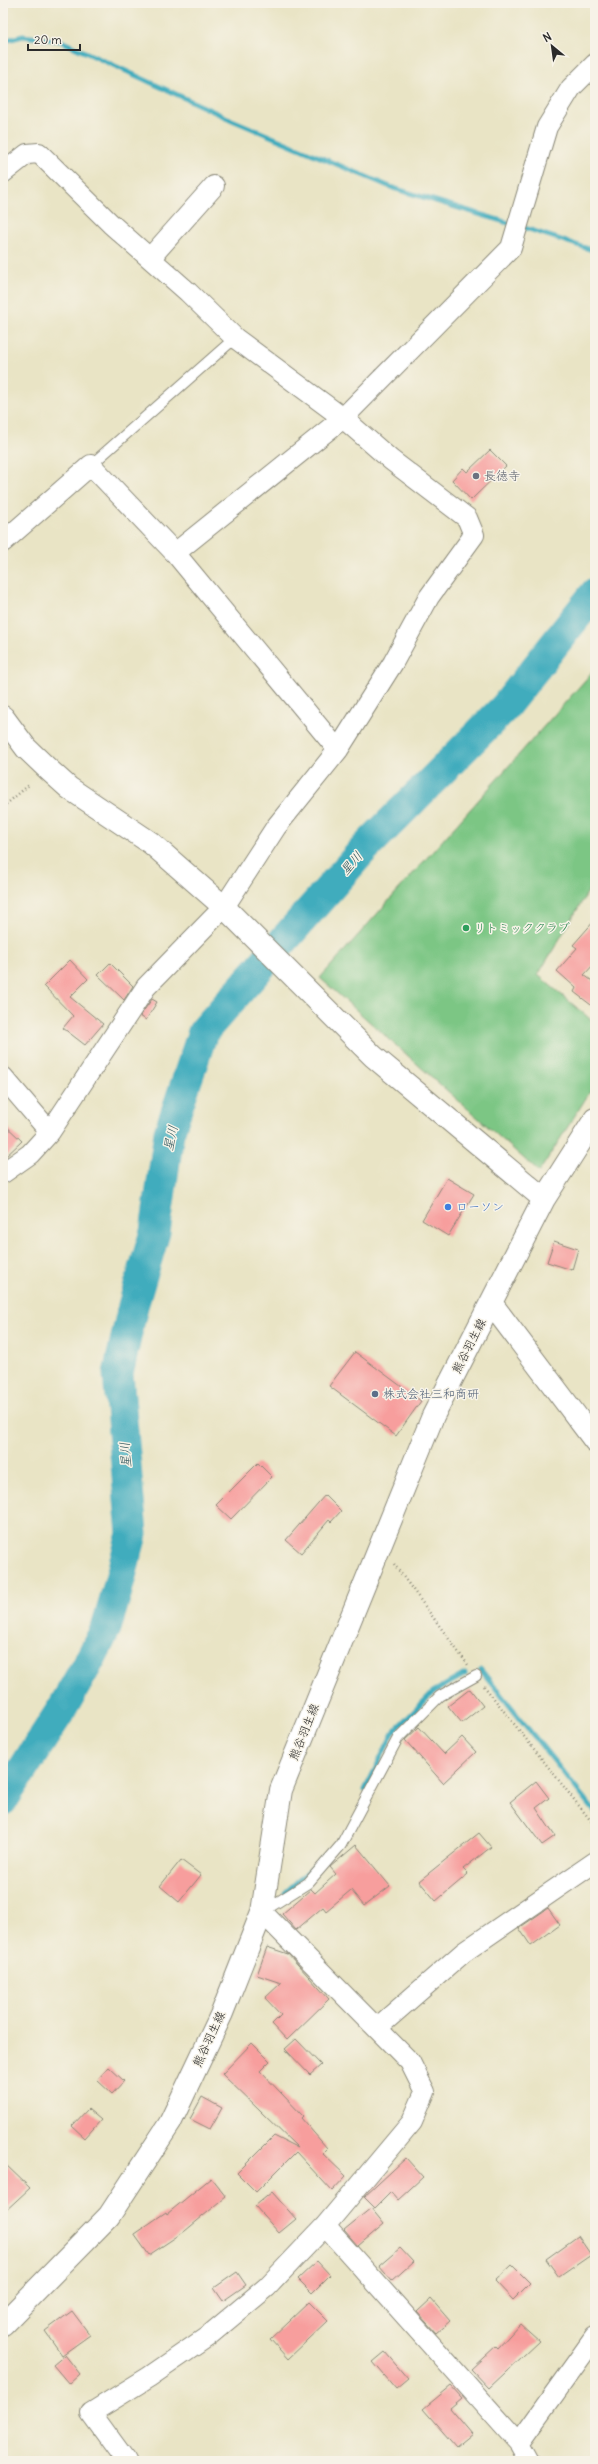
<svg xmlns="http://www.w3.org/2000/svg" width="598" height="2464" font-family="Delius,'Klee One',sans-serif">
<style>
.green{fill:#7cc684;stroke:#547858}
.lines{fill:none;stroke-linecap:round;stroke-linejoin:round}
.stream{stroke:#3facbd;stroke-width:5}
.river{stroke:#3facbd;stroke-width:31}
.building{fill:#f79e9d}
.lane-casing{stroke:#8a8878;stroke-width:12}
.street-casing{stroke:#8a8878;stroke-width:22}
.secondary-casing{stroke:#8a8878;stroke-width:24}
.path{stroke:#8a8878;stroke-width:2.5;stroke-dasharray:1 3;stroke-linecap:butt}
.lane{stroke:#fff;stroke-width:10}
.street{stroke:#fff;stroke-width:20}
.secondary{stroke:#fff;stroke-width:22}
.worship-dot{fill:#6b7280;stroke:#f7f3e8;stroke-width:1.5}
.leisure-dot{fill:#2e9e5b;stroke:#f7f3e8;stroke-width:1.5}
.shop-dot{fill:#3f7fe0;stroke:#f7f3e8;stroke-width:1.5}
.service-dot{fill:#5c6f8a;stroke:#f7f3e8;stroke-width:1.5}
.labels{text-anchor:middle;stroke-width:3;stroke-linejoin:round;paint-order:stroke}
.worship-label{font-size:12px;fill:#5b616d;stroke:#f7f3e8;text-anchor:start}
.leisure-label{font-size:12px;fill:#27864d;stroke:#f7f3e8;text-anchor:start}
.shop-label{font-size:12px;fill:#366cbe;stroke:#f7f3e8;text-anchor:start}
.street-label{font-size:12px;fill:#2b2b2b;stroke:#f7f3e8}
.service-label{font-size:12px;fill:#4e5e75;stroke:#f7f3e8;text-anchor:start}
.water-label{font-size:13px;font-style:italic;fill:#32585e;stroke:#f7f3e8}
</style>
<rect width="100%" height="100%" fill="#f7f3e8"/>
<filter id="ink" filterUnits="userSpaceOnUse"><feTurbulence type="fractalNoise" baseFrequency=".025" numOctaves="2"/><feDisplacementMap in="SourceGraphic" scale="8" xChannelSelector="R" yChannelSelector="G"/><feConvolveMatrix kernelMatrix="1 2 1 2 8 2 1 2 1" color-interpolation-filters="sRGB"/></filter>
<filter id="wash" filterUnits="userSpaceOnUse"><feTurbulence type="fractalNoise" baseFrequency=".012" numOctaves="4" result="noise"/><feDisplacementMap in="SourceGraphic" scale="16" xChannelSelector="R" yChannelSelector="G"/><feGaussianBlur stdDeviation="0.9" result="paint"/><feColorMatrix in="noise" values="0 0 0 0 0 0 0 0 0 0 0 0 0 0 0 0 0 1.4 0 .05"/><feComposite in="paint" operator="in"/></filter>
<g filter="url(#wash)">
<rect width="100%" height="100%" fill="#e9e4c5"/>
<path class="green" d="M595 669V880L538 975 595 1023V1084L539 1172 320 978Z"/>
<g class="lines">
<path class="stream" d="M3 41 23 36 61 41 232 120 393 188 515 225
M522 227 595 251
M481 1670 595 1812
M365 1790 393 1733 433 1692 465 1674
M285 1893 329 1852"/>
<path class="river" d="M3 1800 63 1707 92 1656 106 1628 117 1591 132 1534 118 1374 133 1306 155 1232 169 1133 203 1032 364 849 504 708 595 593"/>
</g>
<g id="blocks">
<path class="building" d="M490 450 506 466 471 500 452 480 463 468 467 472Z
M595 920V963L584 975 595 983V1008L574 992 576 988 557 971 577 948 573 945Z
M70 960 88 979 70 997 103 1024 85 1045 63 1028 73 1016 44 986Z
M110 963 133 986 124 1000 98 975Z
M152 999 157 1002 146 1020 140 1016Z
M3 1123 22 1141 3 1159Z
M447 1178 474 1194 448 1236 422 1220Z
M554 1241 578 1249 572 1270 547 1262Z
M355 1352 421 1401 396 1436 329 1386Z
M258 1463 272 1477 231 1519 216 1505Z
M325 1495 341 1511 331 1522 329 1520 301 1553 286 1540Z
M470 1689 483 1706 462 1723 448 1706Z
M419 1727 444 1754 462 1737 476 1752 443 1783 405 1740Z
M536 1781 549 1798 536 1808 555 1836 542 1845 510 1802Z
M479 1833 491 1847 463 1869 468 1874 436 1901 419 1881Z
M356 1845 390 1886 364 1906 351 1890 326 1911 323 1907 296 1930 282 1914 311 1889 315 1893 336 1874 330 1867Z
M181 1860 201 1875 179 1902 160 1886Z
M548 1908 560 1925 531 1946 519 1928Z
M267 1947 288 1954 329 1999 287 2040 272 2024 281 2015 265 1998 281 1983 257 1975Z
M296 2039 321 2065 310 2075 285 2049Z
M252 2043 270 2061 260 2071 303 2116 301 2118 327 2148 322 2153 346 2176 332 2191 296 2152 256 2192 237 2173 274 2136 298 2148 222 2074Z
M109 2067 124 2081 112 2094 97 2080Z
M202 2097 222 2108 210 2129 190 2119Z
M88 2109 101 2120 85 2138 72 2126Z
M406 2158 423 2177 398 2200 391 2192 375 2208 364 2197Z
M3 2162 30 2188 3 2213Z
M211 2178 226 2197 185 2231 149 2255 134 2234 166 2212 167 2214Z
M272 2192 296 2219 279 2233 255 2206Z
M371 2208 384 2224 358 2246 344 2230Z
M578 2236 591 2255 559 2277 546 2259Z
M400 2248 413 2262 392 2281 379 2266Z
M317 2261 330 2275 312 2293 298 2279Z
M512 2265 530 2283 513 2300 495 2281Z
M237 2272 246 2285 223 2301 214 2288Z
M431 2299 450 2321 436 2333 417 2312Z
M309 2302 328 2321 288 2359 270 2339Z
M72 2311 90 2335 62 2355 45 2331Z
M520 2324 539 2341 489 2388 471 2369 496 2346 498 2348Z
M385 2352 408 2379 396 2389 373 2362Z
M65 2355 80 2374 69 2384 53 2365Z
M451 2386 462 2398 450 2408 472 2434 456 2447 423 2409Z"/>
</g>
</g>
<g filter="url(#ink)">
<use href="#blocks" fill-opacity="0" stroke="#8a8878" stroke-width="1"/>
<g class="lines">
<defs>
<path id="lane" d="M91 465 235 338
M262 1912 308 1883 341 1845 398 1738 440 1696 476 1676"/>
<path id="street" d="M3 173 27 154 39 153 111 224 188 292 235 338 343 418 391 460 467 518 474 535 429 597 393 663 338 750 276 827 224 907 146 987 50 1132 30 1154 3 1173
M150 258 214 186
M3 542 91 465 175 553 338 750
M175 553 343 418 511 248 547 127 571 88 595 64
M3 1077 50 1132
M377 2028 464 1952 595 1862
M325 2226 519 2443 529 2461
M519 2443 595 2337
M126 2461 91 2413 149 2377 207 2337 267 2287 325 2226 412 2122 425 2092 410 2062 262 1912"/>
<path id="secondary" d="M3 717 26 748 49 770 69 788 151 843 224 907 373 1056 544 1199
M491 1303 595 1441
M3 2324 109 2216 170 2123 222 2013 262 1912 281 1790 433 1416 544 1199 595 1119"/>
</defs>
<use href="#lane" class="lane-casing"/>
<use href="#street" class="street-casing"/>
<use href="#secondary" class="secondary-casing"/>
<path class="path" d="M3 807 30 784
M394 1564 468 1665
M484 1686 595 1826"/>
<use href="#lane" class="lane"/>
<use href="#street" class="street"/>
<use href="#secondary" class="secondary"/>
</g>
</g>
<circle class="worship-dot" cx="476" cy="476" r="4"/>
<circle class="leisure-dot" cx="466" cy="928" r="4"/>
<circle class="shop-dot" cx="448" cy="1207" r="4"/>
<circle class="service-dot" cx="375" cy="1394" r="4"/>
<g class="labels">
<g class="worship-label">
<text x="484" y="480">長徳寺</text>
</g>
<g class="leisure-label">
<text x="474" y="932">リトミッククラブ</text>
</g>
<g class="shop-label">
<text x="456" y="1211">ローソン</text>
</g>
<g class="street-label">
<text transform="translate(469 1346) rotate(-63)" y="4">熊谷羽生線</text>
<text transform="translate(304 1732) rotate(-68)" y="4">熊谷羽生線</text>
<text transform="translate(209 2039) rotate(-65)" y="4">熊谷羽生線</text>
</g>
<g class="service-label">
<text x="383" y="1398">株式会社三和商研</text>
</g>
<g class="water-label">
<text transform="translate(351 863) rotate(-49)" y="5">星川</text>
<text transform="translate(170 1138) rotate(-78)" y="5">星川</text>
<text transform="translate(125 1455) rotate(-95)" y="5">星川</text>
</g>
</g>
<rect width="598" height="2464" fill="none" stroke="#f7f3e8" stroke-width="16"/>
<g transform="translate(552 46) rotate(331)" stroke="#f7f3e8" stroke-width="3" paint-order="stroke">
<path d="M0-3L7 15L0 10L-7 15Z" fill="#2b2b2b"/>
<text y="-6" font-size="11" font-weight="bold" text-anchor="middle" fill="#2b2b2b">N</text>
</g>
<path d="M28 44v6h52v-6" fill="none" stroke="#2b2b2b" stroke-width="2"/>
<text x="34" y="44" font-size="12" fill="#2b2b2b" stroke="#f7f3e8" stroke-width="3" paint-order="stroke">20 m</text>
</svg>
